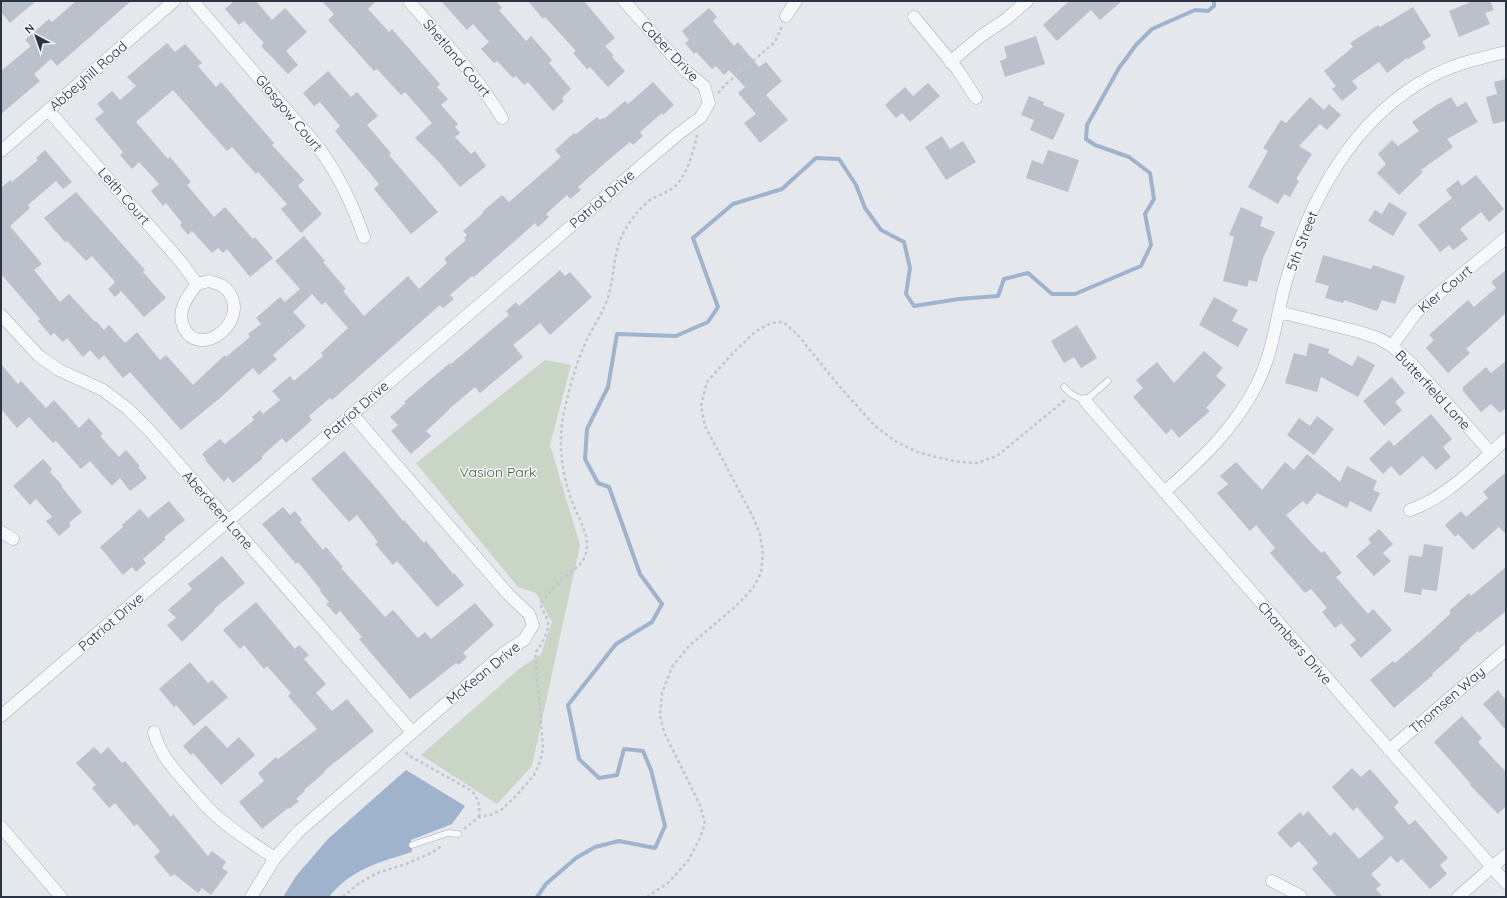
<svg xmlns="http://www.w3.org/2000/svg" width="1507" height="898" font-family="Quicksand,sans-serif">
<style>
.green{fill:#c9d6c5}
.water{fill:#9fb4cc}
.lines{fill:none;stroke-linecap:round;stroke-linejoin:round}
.stream{stroke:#9fb4cc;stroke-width:4}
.building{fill:#bbc0ca}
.lane-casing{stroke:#a9aeb7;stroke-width:7}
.street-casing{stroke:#a9aeb7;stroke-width:13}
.path{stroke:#c2c5cb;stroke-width:2.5;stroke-dasharray:3 3;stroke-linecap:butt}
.lane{stroke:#f7f8fa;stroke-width:6}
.street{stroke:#f7f8fa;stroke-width:12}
.labels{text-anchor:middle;stroke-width:3;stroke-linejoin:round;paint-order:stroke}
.street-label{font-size:14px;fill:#2b3445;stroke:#f4f6f9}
.park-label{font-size:14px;fill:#3f6138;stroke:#f4f6f9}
</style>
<rect width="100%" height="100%" fill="#e4e7ec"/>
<path class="green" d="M545 360 571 365 550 445 580 545 532 766 497 804 421 755 519 669 541 654 552 622 536 593 518 587 416 463Z"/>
<path class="water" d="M406 770 465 806 452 824 411 840 412 852C380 862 351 869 329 897H283L296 876 328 839Z"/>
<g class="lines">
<path class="stream" d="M537 897 546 884 576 858 595 847 619 841 655 848 665 826 651 770 643 751 624 749 617 775 599 778 579 759 568 705 616 644 652 622 662 604 640 574 609 487 598 483 585 459 587 429 608 387 617 334 676 336 708 322 718 307 693 238 733 204 782 189 816 158 839 159 856 185 865 208 881 230 904 242 910 268 906 294 914 306 959 299 998 296 1004 279 1028 273 1052 294H1075L1141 266 1151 245 1145 214 1154 199 1150 173 1129 157 1095 145 1086 139 1087 125 1119 68 1136 45 1152 29 1195 10 1208 11 1214 6V1"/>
</g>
<path class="building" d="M1 1H36L10 23 1 12Z
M76 1H131L57 66 51 59 34 74 40 81 1 114V71L31 46 25 40 49 19 52 22Z
M234 1H256L272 20 285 8 307 32 286 51 298 65 288 74 261 46 264 43 244 21 239 25 225 9Z
M322 1H376L368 9 389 32 392 29 440 84 437 87 448 99 441 105 458 124 455 127 460 133 455 137 471 154 475 151 486 166 460 187 438 161 415 138 432 123 405 92 401 95 377 69 374 71 328 20 334 14Z
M441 1H496L502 8 499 10 526 41 531 36 552 60 549 63 571 89 562 98 564 101 553 111 528 82 524 85 516 76 513 78 497 61 494 63 481 49 489 42 473 24 467 30Z
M528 1H584L615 38 605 46 614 56 612 57 625 71 608 87 590 67 587 69 573 53 576 51 545 17 543 19Z
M1069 1H1122L1100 20 1091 10 1057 41 1043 25Z
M1473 1H1490L1494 10 1485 13 1490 24 1459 37 1449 11Z
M1413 7 1431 36 1422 42 1426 48 1408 59 1407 58 1387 73 1379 62 1352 81 1358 88 1342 101 1332 89 1336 86 1324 71 1353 47 1350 43 1378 25 1380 27Z
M709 8 717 17 713 21 734 46 738 42 759 67 766 62 782 81 766 95 788 120 760 143 744 123 756 114 738 93 745 87 729 70 724 75 716 66 712 69 696 52 694 54 685 43 689 40 682 31Z
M1036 36 1045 64 1005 77 1000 61 1007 58 1004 47Z
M167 43 175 52 185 44 202 63 198 66 216 87 221 82 274 143 272 145 304 180 298 186 322 214 301 233 281 209 287 204 258 172 256 174 232 147 227 151 173 90 136 122 168 159 170 157 191 182 187 185 214 217 225 207 253 239 255 237 273 258 250 277 227 249 223 253 218 248 212 253 192 231 188 235 180 225 182 223 166 203 163 206 151 191 159 184 139 162 132 169 120 155 123 152 95 119 104 112 97 104 112 91 120 100 136 86 127 77Z
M328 71 351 97 357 92 378 116 367 125 391 153 389 155 438 212 411 234 374 189 379 184 335 131 340 126 320 102 314 106 303 93Z
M1506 79V121L1493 124 1486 97 1497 94 1494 82Z
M653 82 674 105 663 115 662 113 640 132 643 136 633 145 630 142 606 162 578 187 581 190 570 199 567 195 546 214 549 217 538 227 535 223 474 277 472 276 450 295 454 299 443 308 440 305 332 400 330 398 309 416 312 420 294 436 286 443 282 438 261 457 263 458 233 483 228 477 224 482 205 460 206 459 202 454 220 439 225 444 254 420 252 417 260 410 263 414 280 400 272 391 290 376 294 381 323 356 321 353 348 328 325 302 322 305 312 294 293 312 306 326 273 355 277 359 259 375 253 368 220 398 181 430 130 372 123 378 104 355 99 360 90 350 83 357 67 338 63 342 54 333 51 336 38 321 40 319 1 274V188L10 180 12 182 38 160 36 158 45 150 72 182 63 189 56 181 28 205 30 208 10 226 42 264 34 270 60 302 69 294 95 322 96 321 104 330 109 325 125 343 137 332 160 360 166 355 193 385 225 355 226 357 250 337 248 334 261 324 256 318 280 297 285 302 300 289 275 261 304 236 325 261 323 262 346 289 343 291 364 316 408 276 419 289 446 264 447 263 444 259 466 240 464 238 467 235 463 231 483 213 482 212 502 195 509 202 561 157 555 150 574 133 576 134 597 117 600 120 603 118 604 119 625 101 628 104Z
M928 83 940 96 910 122 902 113 896 118 885 105 905 87 913 96Z
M1029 96 1044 102 1043 105 1065 114 1053 140 1030 130 1034 120 1021 115Z
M1310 97 1324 110 1329 104 1341 115 1327 130 1320 124 1299 146 1312 154 1296 179 1299 181 1290 197 1284 194 1278 204 1248 187 1268 151 1263 148 1281 120 1286 123Z
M1451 97 1457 107 1466 102 1478 122 1447 139 1453 147 1421 170 1423 172 1399 195 1377 173 1386 164 1378 154 1392 140 1398 146 1419 131 1412 122 1435 106Z
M942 136 950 149 963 141 976 162 946 180 925 147Z
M1048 150 1079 160 1068 192 1026 178 1032 160 1043 164Z
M1476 175 1504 209 1489 222 1481 212 1460 229 1468 239 1453 250 1449 245 1440 252 1418 225 1452 198 1446 190 1458 180 1462 186Z
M76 192 145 270 143 272 166 298 144 317 121 291 115 297 108 289 115 282 92 256 86 261 67 241 65 242 44 218Z
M1389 202 1407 213 1393 236 1368 221 1375 210 1382 214Z
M1241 207 1263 217 1260 226 1275 232 1263 258 1257 282 1249 280 1247 287 1223 281 1234 237 1229 235Z
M1323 255 1371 269 1373 265 1405 276 1395 304 1382 300 1377 311 1344 300 1343 303 1325 298 1329 286 1315 282Z
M560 270 565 276 570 272 592 297 550 335 540 323 513 345 523 357 480 393 475 387 449 409V410L426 431 431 436 411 454 391 431 398 425 390 417 406 403 404 402 426 383 450 363 451 364 509 315 506 311 516 302 519 306Z
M1506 270V313L1466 349 1470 353 1448 373 1426 348 1434 340 1429 335 1468 300 1474 307 1496 288 1491 282Z
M1214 297 1238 310 1232 321 1248 329 1238 347 1199 325Z
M1077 325 1097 358 1081 368 1074 357 1064 363 1051 341Z
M1309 343 1329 349 1328 353 1352 366 1358 356 1375 365 1358 397 1321 377 1317 392 1285 383 1294 353 1306 356Z
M1204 351 1223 368 1216 376 1226 385 1206 408 1210 411 1179 438 1172 429 1166 434 1133 397 1143 388 1136 380 1157 362 1174 383Z
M1506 361V408L1500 413 1491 404 1481 412 1463 391V387L1486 367 1491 373Z
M1 364 18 384 21 381 46 408 54 400 79 428 89 418 103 434 100 436 119 457 126 450 140 466 138 467 147 478 130 491 120 478 112 486 90 461 81 469 56 441 53 443 29 417 17 428 1 409Z
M1392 377 1405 393 1395 402 1402 410 1384 426 1363 401Z
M1431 414 1452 439 1443 447 1451 457 1436 470 1423 456 1400 476 1391 466 1383 474 1369 459 1389 440 1394 446Z
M1317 416 1334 429 1314 455 1287 435 1299 418 1310 426Z
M344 451 381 494 403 521 404 520 424 543 426 541 453 574 454 573 464 585 437 607 397 561 393 565 375 544 378 542 357 515 349 522 311 479Z
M1307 454 1340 482 1347 466 1377 481 1373 490 1380 493 1371 512 1350 501 1347 508 1317 493 1307 505 1303 501 1286 515 1321 553 1324 551 1342 573 1336 577 1368 614 1373 609 1392 630 1361 658 1350 645 1356 640 1341 623 1335 628 1322 612 1327 608 1311 589 1305 593 1270 553 1275 548 1256 525 1250 531 1217 493 1228 484 1220 476 1236 462 1262 490 1285 462 1294 470Z
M43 459 52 469 50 472 62 485 61 486 82 512 69 523 71 526 59 536 46 521 52 517 36 499 30 505 13 486Z
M1506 472V534L1499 527 1473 550 1458 534 1455 537 1445 525 1461 511 1466 517 1488 498 1483 492Z
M169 501 185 520 164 537 166 539 143 559 146 563 136 572 132 567 123 575 100 547 123 527 122 525 140 509 148 518Z
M283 507 290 515 295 511 302 520 300 522 323 550 326 547 343 567 341 568 385 617 393 610 418 638 425 632 431 639 475 603 494 625 463 653 467 657 459 665 456 663 410 699 359 639 362 637 340 611 336 615 326 604 329 602 320 591 321 590 298 562 296 564 262 524Z
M1379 529 1393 544 1383 553 1391 561 1374 576 1356 556 1371 543 1368 539Z
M1424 544 1443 547 1437 591 1422 589 1421 595 1404 592 1409 555 1422 557Z
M222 556 245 583 214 609 215 610 182 642 167 625 176 618 168 610 192 589 188 584Z
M1506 567V611L1479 633 1478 631 1459 648 1460 649 1432 674 1433 675 1394 708 1370 680 1393 661 1395 663 1423 639 1451 613 1449 611 1469 593 1471 596Z
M256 602 295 649 299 645 309 655 304 659 326 684 316 693 332 711 347 699 374 731 324 771 325 772 304 790 305 791 296 799 299 801 289 809 288 808 262 829 239 802 264 781 258 773 276 757 278 759 317 729 288 696 291 693 267 666 264 669 244 645 240 649 223 630Z
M190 662 208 683 212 680 228 697 194 726 176 705 174 707 159 689Z
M1498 690 1506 700V730L1483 704Z
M1462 716 1482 738 1478 742 1506 772V806L1498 814 1470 785 1471 784 1434 742Z
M206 725 227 748 239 737 255 755 221 785 193 753 191 755 183 746Z
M94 747 101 754 108 747 122 763 125 761 171 817 173 814 208 856 212 851 226 862 222 868 228 872 211 895 202 888 198 893 174 874 171 877 154 857 160 851 137 824 134 826 115 803 109 808 92 788 96 785 76 763Z
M1352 768 1361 777 1370 769 1399 802 1394 807 1409 825 1415 820 1448 858 1440 865 1447 874 1430 889 1402 859 1397 863 1391 856 1371 874 1381 885 1376 889 1383 897H1337L1312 869 1318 863 1299 841 1291 848 1277 833 1300 812 1303 816 1308 811 1330 836 1335 832 1359 859 1384 838 1357 807 1353 811 1332 787Z"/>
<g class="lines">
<defs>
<path id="lane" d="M1064 387 1071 394 1085 401 1108 381
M412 845 448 833 458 834"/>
<path id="street" d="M193 1 319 148C340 178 352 203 364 237
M409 1C442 39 476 75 502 118
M786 16 796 1
M914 17 957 69 976 98
M950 62 981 36 1005 20 1027 1
M48 110 181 262 197 284
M1 151 174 1
M209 281C212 282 217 283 221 285 226 288 230 293 232 298 244 326 199 358 184 328 176 311 187 297 197 284Z
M1279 312 1356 331 1378 338 1392 346 1412 364 1491 453 1506 439
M1 315 39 356 59 370 103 390 128 409 150 431 412 732
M1392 346 1416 313 1432 299 1506 238
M1085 401 1506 883
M1164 492C1200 461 1234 429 1256 386 1273 354 1276 318 1285 285 1308 202 1353 117 1432 76 1455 64 1480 58 1506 52
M1410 510C1442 499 1466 475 1491 453
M1 532 13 539
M1 716 677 135 701 117 709 103 704 86 686 71 624 1
M154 732C159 752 171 766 184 781 196 794 206 808 220 819 237 833 256 846 275 858
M1389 750 1506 650
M1 827 61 897
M1272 881 1299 895 1301 897
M251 897 275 858 299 831 505 652 524 640 533 625 529 614 508 594 352 414
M1458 897 1506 855"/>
</defs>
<use href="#lane" class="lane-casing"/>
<use href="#street" class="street-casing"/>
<path class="path" d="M718 93 726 84 775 42 782 26
M406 752 408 755 472 791C479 800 480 806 479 817
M464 829 479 817 490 815 501 810 516 796 534 775 540 762 543 748 535 653C541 645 549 633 548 622 547 617 542 609 540 604 546 597 551 590 558 583 567 573 583 567 586 553 591 534 575 513 570 496 561 469 558 440 564 412 569 390 575 367 584 346 590 332 599 319 605 305 616 281 611 253 625 230 631 219 640 208 650 200 660 194 671 192 678 183 688 172 694 149 697 135
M343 897 358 884 377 873 406 864 431 853 443 845
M647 897 668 883 688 861 699 840 705 824 700 805 664 732 660 716 662 693 672 667 689 646 736 606 753 588 761 573 763 554 760 534 753 517 705 426 701 406 707 382 733 353 756 331 771 323 783 322 797 334 840 387 875 426 895 441 917 452 940 458 960 462 977 463 997 456 1065 400"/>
<use href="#lane" class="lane"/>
<use href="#street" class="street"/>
</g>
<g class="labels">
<g class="street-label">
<text transform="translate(670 51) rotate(47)" y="5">Caber Drive</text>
<text transform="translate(457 58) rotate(50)" y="5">Shetland Court</text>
<text transform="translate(88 76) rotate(-41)" y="5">Abbeyhill Road</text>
<text transform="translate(289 113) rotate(50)" y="5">Glasgow Court</text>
<text transform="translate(124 196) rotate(49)" y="5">Leith Court</text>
<text transform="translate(602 199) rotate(-41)" y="5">Patriot Drive</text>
<text transform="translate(1302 241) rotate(-69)" y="5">5th Street</text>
<text transform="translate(1445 289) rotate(-40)" y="5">Kier Court</text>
<text transform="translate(1433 390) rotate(47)" y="5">Butterfield Lane</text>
<text transform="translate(356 410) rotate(-41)" y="5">Patriot Drive</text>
<text transform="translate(218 510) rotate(49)" y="5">Aberdeen Lane</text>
<text transform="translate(111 622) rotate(-41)" y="5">Patriot Drive</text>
<text transform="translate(1295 643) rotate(49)" y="5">Chambers Drive</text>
<text transform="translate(483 673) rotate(-39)" y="5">McKean Drive</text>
<text transform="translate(1447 700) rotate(-41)" y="5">Thomsen Way</text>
</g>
<g class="park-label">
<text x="498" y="477">Vasion Park</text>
</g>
</g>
<rect width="1507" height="898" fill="none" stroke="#2b3445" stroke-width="4"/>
<g transform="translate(36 36) rotate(319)" stroke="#f4f6f9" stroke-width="3" paint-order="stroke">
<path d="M0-3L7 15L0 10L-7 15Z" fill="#2b3445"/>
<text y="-6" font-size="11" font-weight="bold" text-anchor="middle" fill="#2b3445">N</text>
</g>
</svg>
